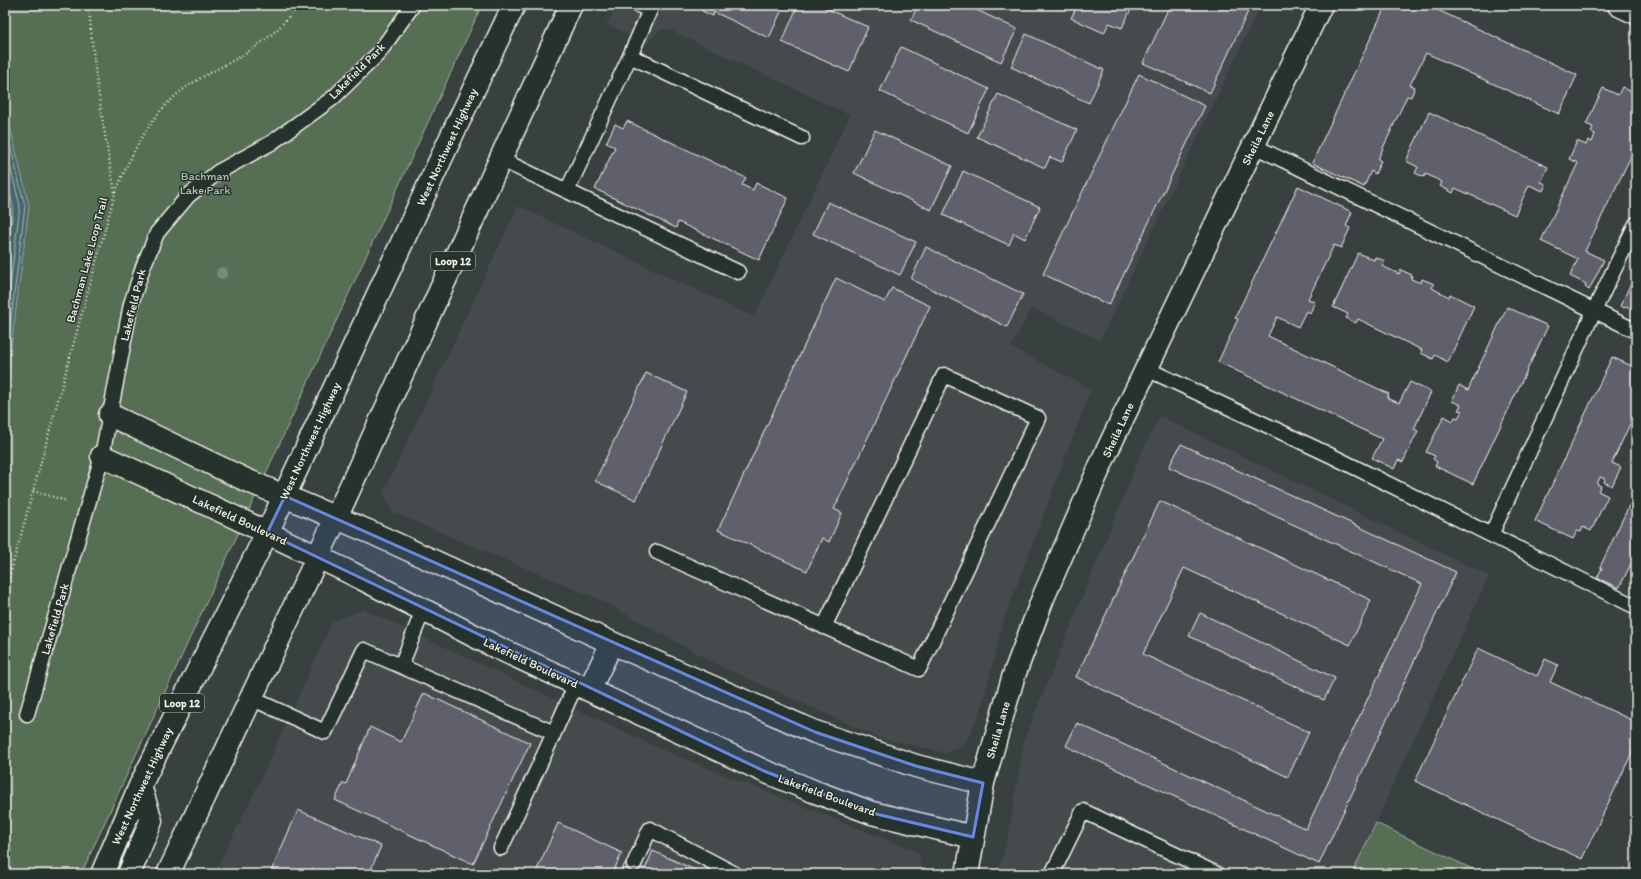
<svg xmlns="http://www.w3.org/2000/svg" width="1641" height="879" font-family="Itim,sans-serif">
<style>
.built{fill:#444b4e}
.green{fill:#566e53;stroke:#a5b09e}
.water{fill:#44666b;stroke:#8a9e9d}
.lines{fill:none;stroke-linecap:round;stroke-linejoin:round}
.shore{stroke:#aeb9b6;stroke-width:1}
.building{fill:#61616d;stroke:#f4f1e8}
.lane-casing{stroke:#f4f1e8;stroke-width:17}
.street-casing{stroke:#f4f1e8;stroke-width:25}
.secondary-casing{stroke:#f4f1e8;stroke-width:25}
.primary-casing{stroke:#f4f1e8;stroke-width:25}
.path{stroke:#f4f1e8;stroke-width:2.5;stroke-dasharray:1 3;stroke-linecap:butt}
.lane{stroke:#26332d;stroke-width:14}
.street{stroke:#26332d;stroke-width:22}
.secondary{stroke:#26332d;stroke-width:22}
.primary{stroke:#26332d;stroke-width:22}
.tree{fill:#7d857b}
.marked{fill:#6887de;fill-opacity:0.2;stroke:#6887de;stroke-width:3;stroke-linejoin:round}
.labels{text-anchor:middle;stroke-width:3;stroke-linejoin:round;paint-order:stroke}
.shield{fill:#26332d;stroke:#b6b8b0;stroke-width:1}
.shield-label{font-size:11px;font-weight:bold;fill:#f4f1e8}
.street-label{font-size:12px;fill:#f4f1e8;stroke:#26332d}
.park-label{font-size:12px;fill:#b5bdac;stroke:#26332d}
</style>
<rect width="100%" height="100%" fill="#384140"/>
<filter id="ink" filterUnits="userSpaceOnUse"><feTurbulence type="fractalNoise" baseFrequency=".025" numOctaves="2"/><feDisplacementMap in="SourceGraphic" scale="8" xChannelSelector="R" yChannelSelector="G"/><feConvolveMatrix kernelMatrix="1 2 1 2 8 2 1 2 1" color-interpolation-filters="sRGB"/></filter>
<g filter="url(#ink)">
<path class="built" d="M617 5H1261L1100 340 1032 308 1011 347 1091 389 1003 622 982 707 969 737 959 747 946 753 879 738 716 664 599 599 392 512 383 493 518 206 754 317 850 115 668 29 658 31 650 39 649 44 606 24Z
M1160 416 1489 576 1352 874H998L1008 837 1024 740 1142 451Z
M363 609 665 751 920 853 921 874H214L259 783 332 622Z"/>
<path class="green" d="M5 5H482L81 874H5V393L29 206 5 106Z
M1376 823 1483 874H1352Z"/>
<path class="water" d="M5 106 29 206 5 393Z"/>
<g class="lines">
<path class="shore" d="M5 124 25 206 5 369
M5 145 20 206 5 327
M5 171 13 207 5 277"/>
</g>
<path class="building" d="M700 5H784L769 38 714 12 713 16 702 11 704 7Z
M798 5H818L868 27 849 72 782 42Z
M918 5H966L1017 29 1001 62 911 20Z
M1078 5H1133L1122 28 1109 23 1104 33 1071 18Z
M1170 5H1251L1210 93 1143 63Z
M1386 5H1427L1577 75 1559 114 1426 53 1410 85 1415 87 1411 97 1407 96 1378 159 1381 161 1375 174 1371 171 1364 187 1312 163Z
M1026 34 1104 70 1089 103 1011 67Z
M901 47 989 89 968 133 880 91Z
M1139 74 1205 106 1109 305 1043 274Z
M1622 87 1636 94V146L1585 251 1604 260 1589 290 1585 287 1586 284 1570 276 1578 259 1541 241 1578 163 1569 159 1577 141 1586 145 1588 140 1592 142 1595 134 1591 132 1593 127 1586 124 1603 88 1618 95Z
M998 94 1077 130 1062 162 1050 157 1045 168 977 137Z
M1429 112 1548 167 1541 182 1546 184 1543 191 1529 185 1515 215 1455 188 1453 193 1440 186 1442 182 1426 174 1424 177 1415 173 1418 167 1406 161Z
M627 121 746 178 742 185 753 190 756 183 788 198 759 260 678 222 676 228 595 189 615 147 606 143 615 124 623 128Z
M875 130 952 166 931 210 854 173Z
M963 171 1040 207 1025 239 1014 233 1009 245 943 215Z
M1298 186 1352 212 1346 226 1350 228 1341 248 1334 245 1308 299 1315 302 1310 313 1306 311 1298 327 1277 317 1268 336 1389 394 1387 398 1399 403 1410 382 1431 392 1414 429 1418 431 1403 462 1398 460 1394 469 1372 458 1382 439 1218 362 1238 319 1235 318Z
M828 202 916 242 900 275 813 234Z
M926 247 1023 294 1007 327 911 279Z
M1358 253 1374 260 1375 257 1385 261 1382 266 1399 274 1401 270 1412 275 1411 279 1421 283 1422 279 1434 284 1432 288 1449 297 1450 294 1474 306 1448 362 1435 355 1433 359 1421 353 1422 350 1358 319 1356 323 1346 318 1348 314 1333 307Z
M836 278 885 302 892 288 930 306 834 509 842 513 829 542 822 538 807 571 718 530Z
M1633 279 1636 281V311L1626 306 1625 308 1620 306Z
M1507 307 1548 326 1473 484 1435 466 1437 462 1433 459 1435 456 1426 452 1444 416 1453 421 1455 417 1458 418 1462 411 1458 410 1461 405 1452 401 1459 385 1468 390Z
M1612 357 1636 368V411L1612 463 1621 467 1612 486 1604 482 1605 479 1600 477 1597 484 1601 486 1598 491 1608 496 1591 531 1583 527 1581 532 1577 531 1573 539 1535 521Z
M646 373 687 392 636 500 595 481Z
M1181 444 1456 572 1319 864 1066 746 1077 723 1306 829 1422 584 1169 467Z
M1634 495 1636 496V566L1631 564 1619 588 1597 578 1602 568 1600 567Z
M1160 501 1371 600 1350 645 1184 568 1143 654 1309 732 1288 777 1076 677Z
M1200 613 1335 678 1324 700 1189 636Z
M1478 648 1537 676 1545 659 1558 665 1550 682 1636 722V744L1582 859 1415 781Z
M424 693 530 743 473 864 335 800 343 783 346 784 370 727 401 742Z
M298 810 381 846 369 874H270Z
M558 823 622 853 612 874H535Z
M653 851 704 874H619L627 860 645 869Z"/>
<g class="lines">
<defs>
<path id="lane" d="M630 56 650 10 638 5
M1254 146 1636 331
M500 159 567 191
M738 272 567 191 630 56 802 138
M1147 369 1332 456 1636 607
M1491 535 1594 311 1636 224
M657 552 919 669 1038 418 944 375 824 627
M401 666 423 610
M251 698 325 732 364 650 554 733 576 684
M27 714 102 456 131 304 143 267 157 233 188 196 218 172 271 143 333 98 378 54 413 5
M501 848 554 733
M634 864 650 829 735 874
M1052 874 1083 811 1217 874"/>
<path id="street" d="M110 415 246 480 370 532 612 643 815 732 916 766 983 783
M102 456 230 515 351 573 496 647 764 771 813 791 872 813 973 837
M589 690 612 643
M967 874 983 783 1013 678 1043 598 1105 455 1321 5"/>
<path id="secondary" d="M1619 5 1636 13"/>
<path id="primary" d="M102 874 140 786 267 533 452 135 514 5
M129 874 151 821 140 786
M168 874 336 518 571 5"/>
</defs>
<use href="#lane" class="lane-casing"/>
<use href="#street" class="street-casing"/>
<use href="#secondary" class="secondary-casing"/>
<use href="#primary" class="primary-casing"/>
<path class="path" d="M89 5C93 68 104 130 115 193
M33 491 67 501
M5 593 115 193C130 158 145 124 173 98 193 79 220 69 243 55 266 41 283 26 299 5"/>
<use href="#lane" class="lane"/>
<use href="#street" class="street"/>
<use href="#secondary" class="secondary"/>
<use href="#primary" class="primary"/>
</g>
<circle class="tree" cx="222" cy="273" r="6"/>
</g>
<path class="marked" d="M285 496 815 732 916 766 983 783 973 837 872 813 764 771 267 533Z"/>
<g class="labels">
<g class="shield">
<rect x="431" y="252" width="44" height="18" rx="3"/>
<rect x="160" y="694" width="44" height="18" rx="3"/>
</g>
<g class="shield-label">
<text x="453" y="265">Loop 12</text>
<text x="182" y="707">Loop 12</text>
</g>
<g class="street-label">
<text transform="translate(357 71) rotate(-45)" y="4">Lakefield Park</text>
<text transform="translate(1258 138) rotate(-64)" y="4">Sheila Lane</text>
<text transform="translate(447 147) rotate(-65)" y="4">West Northwest Highway</text>
<text transform="translate(87 260) rotate(-75)" y="4">Bachman Lake Loop Trail</text>
<text transform="translate(133 305) rotate(-76)" y="4">Lakefield Park</text>
<text transform="translate(1118 430) rotate(-65)" y="4">Sheila Lane</text>
<text transform="translate(310 441) rotate(-65)" y="4">West Northwest Highway</text>
<text transform="translate(240 520) rotate(25)" y="4">Lakefield Boulevard</text>
<text transform="translate(55 619) rotate(-74)" y="4">Lakefield Park</text>
<text transform="translate(531 663) rotate(25)" y="4">Lakefield Boulevard</text>
<text transform="translate(998 730) rotate(-74)" y="4">Sheila Lane</text>
<text transform="translate(142 786) rotate(-65)" y="4">West Northwest Highway</text>
<text transform="translate(827 795) rotate(20)" y="4">Lakefield Boulevard</text>
</g>
<g class="park-label">
<text x="205" y="180">Bachman<tspan x="205" dy="14">Lake Park</tspan></text>
</g>
</g>
<rect width="1641" height="879" fill="none" stroke="#26332d" stroke-width="20"/>
<rect x="10" y="10" width="1621" height="859" fill="none" stroke="#f4f1e8" stroke-width="1.5" filter="url(#ink)"/>
</svg>
